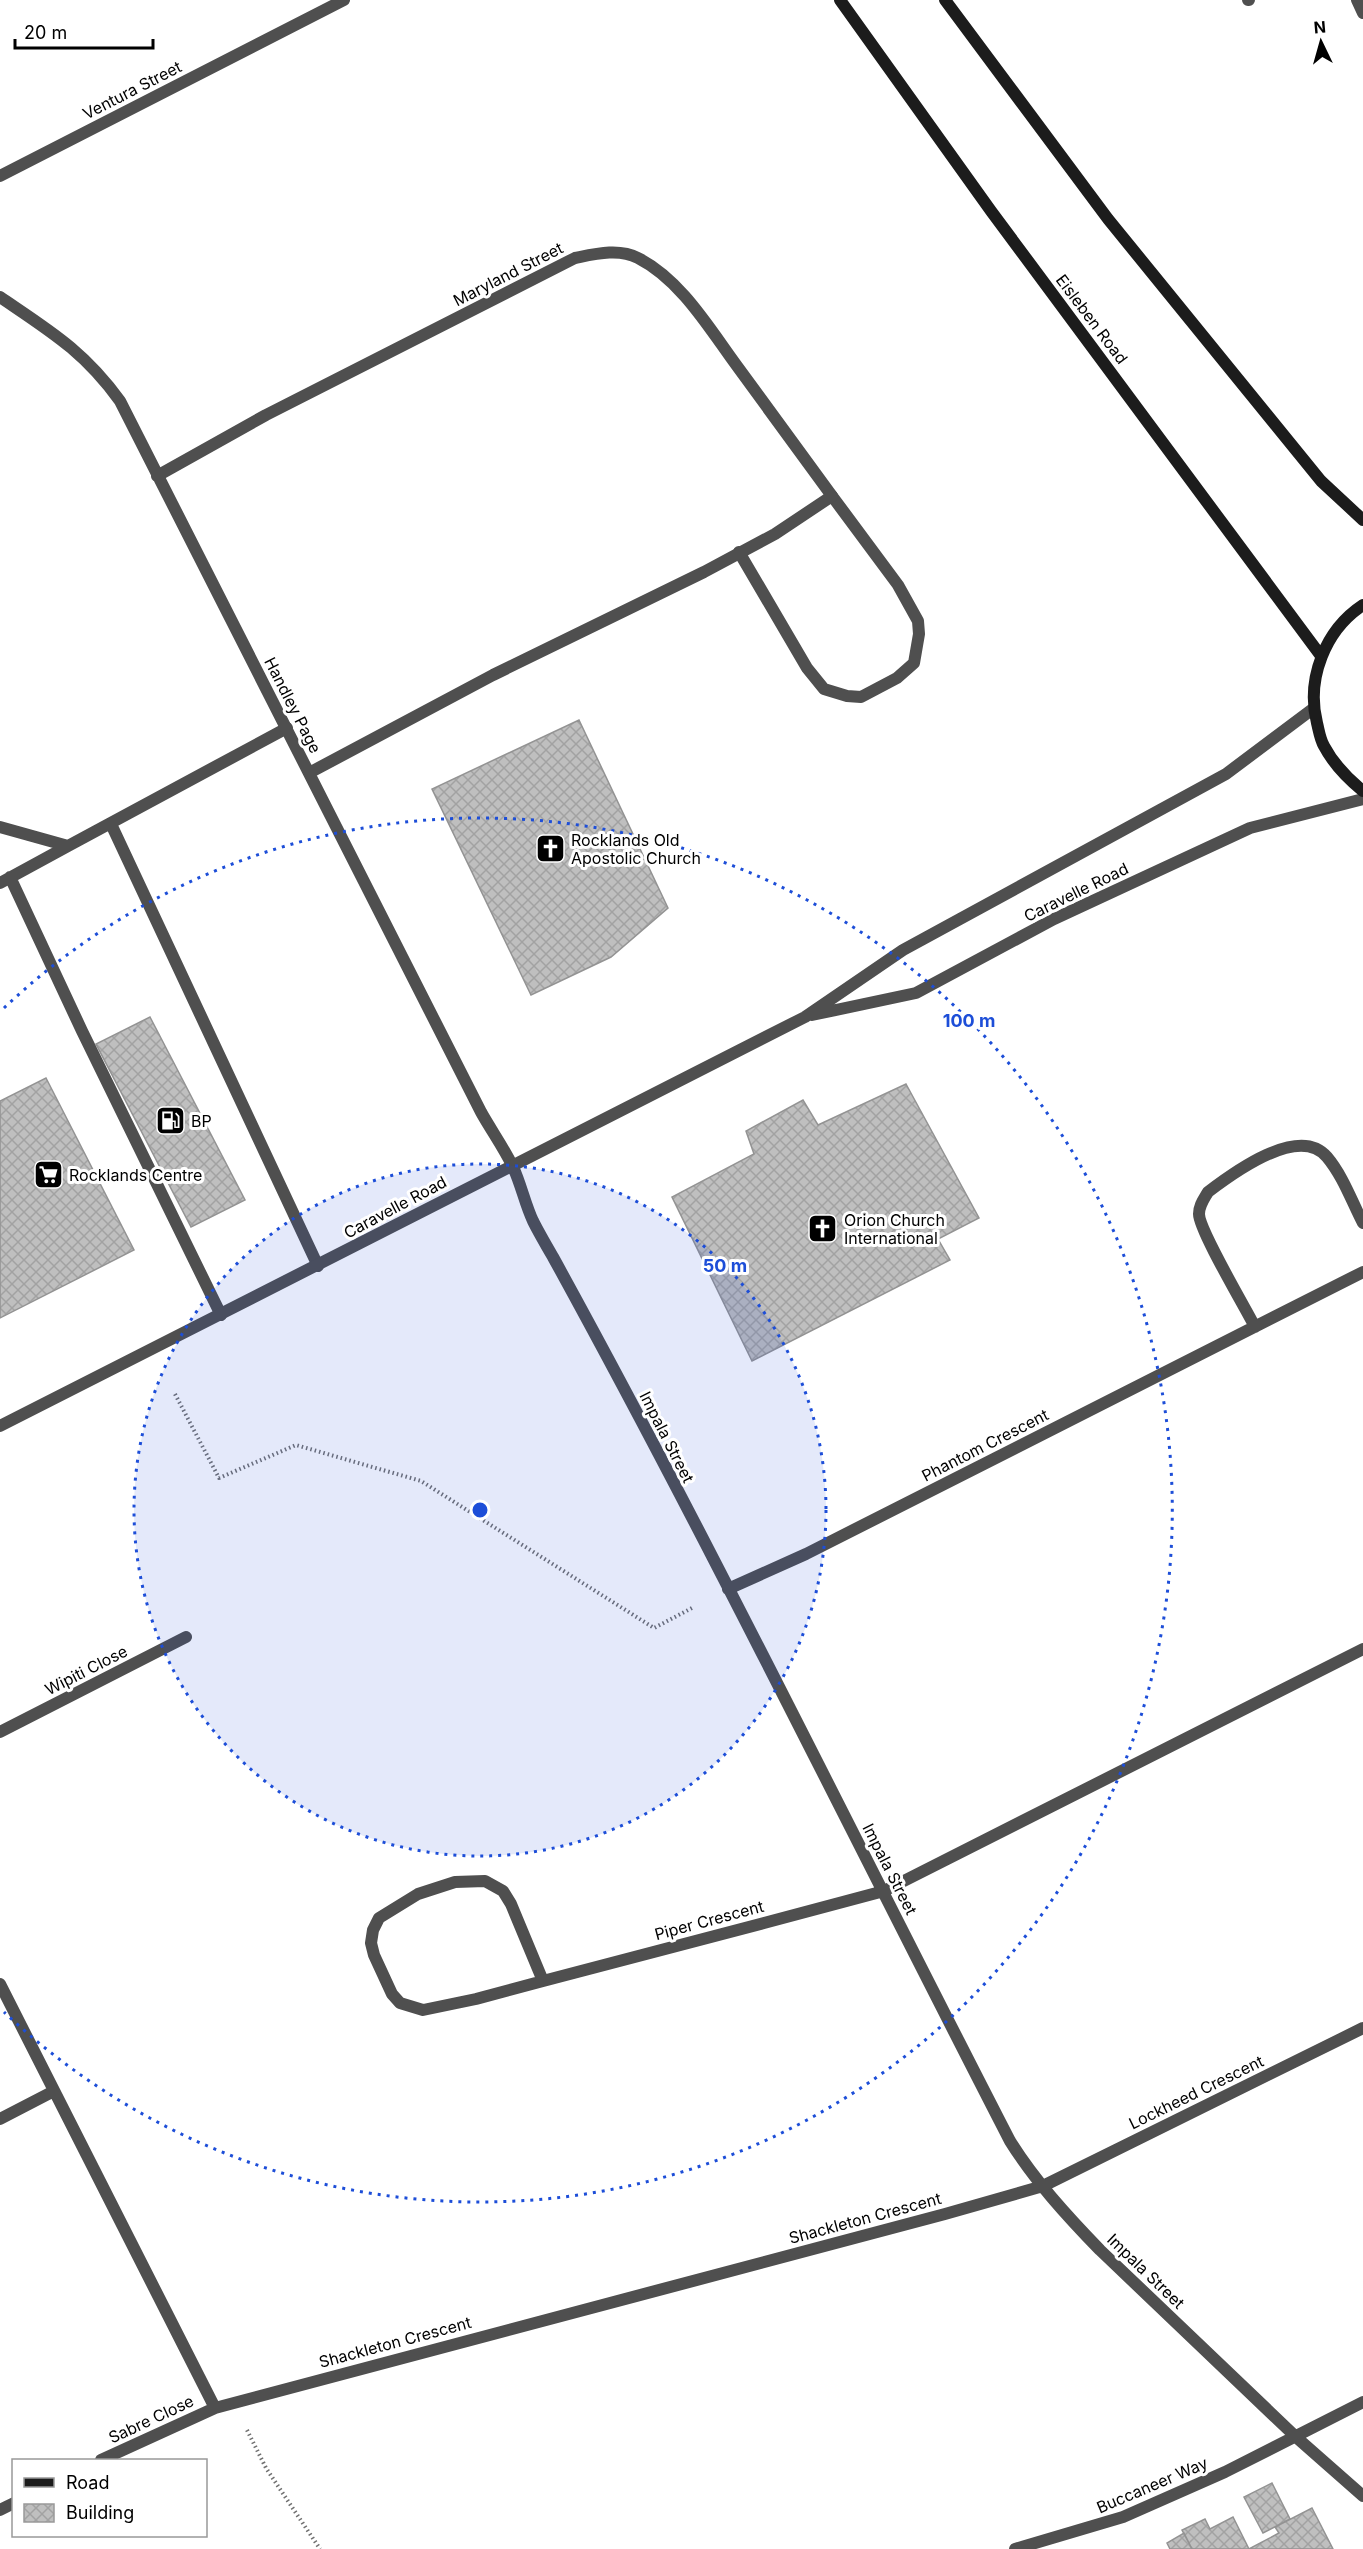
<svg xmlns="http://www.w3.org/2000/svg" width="1363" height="2549" font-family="Inter,sans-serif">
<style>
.building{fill:url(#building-cross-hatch);stroke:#939393;stroke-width:1.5}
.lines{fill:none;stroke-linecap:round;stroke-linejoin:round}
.path{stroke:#717171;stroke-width:4;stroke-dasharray:1.5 3;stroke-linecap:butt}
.service{stroke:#4f4f4f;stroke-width:12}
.minor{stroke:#4f4f4f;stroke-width:12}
.tertiary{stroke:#4f4f4f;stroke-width:12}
.secondary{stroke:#1c1c1c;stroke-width:12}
.ring{fill:none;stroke:#1d4ed8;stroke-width:3;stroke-dasharray:3 6}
.labels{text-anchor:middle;stroke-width:6;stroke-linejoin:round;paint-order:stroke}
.street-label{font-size:16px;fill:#000;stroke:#fff}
.poi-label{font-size:16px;fill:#000;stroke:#fff;text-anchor:start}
.centre{fill:#1d4ed8;stroke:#fff;stroke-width:3}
.ring-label{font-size:18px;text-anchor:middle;font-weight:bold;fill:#1d4ed8;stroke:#fff;stroke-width:6;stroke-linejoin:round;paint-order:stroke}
</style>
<defs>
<pattern id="building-cross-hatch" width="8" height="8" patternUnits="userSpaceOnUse" patternTransform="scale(1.5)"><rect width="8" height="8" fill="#bfbfbf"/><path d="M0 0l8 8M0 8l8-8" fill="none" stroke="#a2a2a2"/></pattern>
</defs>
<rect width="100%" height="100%" fill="#fff"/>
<path class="building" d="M579 720 668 908 611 957 531 995 432 789Z
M150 1017 245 1200 191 1227 96 1044Z
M46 1078 134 1250 0 1318V1101Z
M906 1084 979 1218 938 1239 950 1260 752 1361 672 1197 754 1154 746 1131 803 1100 818 1125Z
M1272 2483 1290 2519 1263 2533 1244 2497Z
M1312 2508 1333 2549H1192L1182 2530 1205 2519 1210 2529 1233 2517 1249 2549 1279 2533 1275 2527Z
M1184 2533 1192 2549H1170L1167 2543Z"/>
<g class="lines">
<path class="path" d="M175 1394 219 1478 296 1445 421 1481 654 1628 692 1608
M247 2430 266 2468 320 2549"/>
<path class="service" d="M739 552 807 668 824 689 847 696 861 697 897 678 914 663 919 634 918 621 898 585 832 496
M111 824 318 1266
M0 827 68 846 0 883
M68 846 287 728
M10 877 82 1031 221 1315"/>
<path class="minor" d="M1248 0H1249
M1357 0 1363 13
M0 176 344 0
M0 297C50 331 84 351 120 401L481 1112C491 1130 504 1148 513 1167 521 1184 525 1204 533 1221 539 1233 546 1245 553 1257 713 1548 858 1846 1010 2141 1035 2181 1067 2216 1100 2250L1296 2437 1363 2496
M157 476 266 415 575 258C595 254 619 248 638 258 681 280 709 328 737 366 768 409 800 452 832 496L775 534 704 572 493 675 309 773
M1255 1327C1245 1307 1199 1230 1199 1214 1199 1205 1204 1199 1208 1192 1233 1173 1299 1124 1327 1157 1343 1176 1352 1202 1363 1223
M728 1589 806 1554 1363 1272
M0 1732 186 1637
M543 1981 511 1904 503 1891 485 1881 455 1882 418 1894 379 1918 373 1930 371 1943 374 1955 392 1994 400 2003 423 2010 476 1999 543 1981 764 1923 884 1891 1363 1649
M0 1984 215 2408
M0 2119 54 2091
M101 2460 215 2408 945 2214 1043 2186 1363 2028
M0 2510 14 2503
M1015 2549 1123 2517 1225 2472 1363 2402"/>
<path class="tertiary" d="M812 1015 916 993 1054 919 1250 828 1363 799
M0 1426 805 1017 903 950 1226 774 1314 708"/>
<path class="secondary" d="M840 0 991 211 1321 656
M945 0 1108 219 1321 481 1363 520
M1363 605C1325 630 1306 679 1317 723 1319 731 1320 739 1324 746 1334 765 1347 778 1363 791"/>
</g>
<circle cx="480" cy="1510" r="346" fill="#1d4ed8" fill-opacity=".12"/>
<g class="ring">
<circle cx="480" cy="1510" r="346"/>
<path d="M4 1008A692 692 0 1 1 4 2012"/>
</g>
<defs>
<symbol id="church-square" viewBox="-11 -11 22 22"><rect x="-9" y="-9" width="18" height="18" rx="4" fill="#000" stroke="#fff"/><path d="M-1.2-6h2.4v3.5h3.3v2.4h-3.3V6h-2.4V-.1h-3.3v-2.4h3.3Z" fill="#fff"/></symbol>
<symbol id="fuel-square" viewBox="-11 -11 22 22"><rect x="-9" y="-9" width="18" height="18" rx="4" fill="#000" stroke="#fff"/><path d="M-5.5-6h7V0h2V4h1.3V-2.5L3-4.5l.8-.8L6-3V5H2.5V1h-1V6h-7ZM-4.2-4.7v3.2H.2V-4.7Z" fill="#fff"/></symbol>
<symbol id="supermarket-square" viewBox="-11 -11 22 22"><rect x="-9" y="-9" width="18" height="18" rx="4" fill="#000" stroke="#fff"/><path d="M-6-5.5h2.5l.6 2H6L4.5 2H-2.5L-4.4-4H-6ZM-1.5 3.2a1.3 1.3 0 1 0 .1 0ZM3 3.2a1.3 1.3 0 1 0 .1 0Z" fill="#fff"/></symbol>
</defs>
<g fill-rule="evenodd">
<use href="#church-square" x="534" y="832" width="33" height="33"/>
<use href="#fuel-square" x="154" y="1104" width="33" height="33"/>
<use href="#supermarket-square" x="32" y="1158" width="33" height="33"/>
<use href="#church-square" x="806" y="1212" width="33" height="33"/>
</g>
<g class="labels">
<g class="street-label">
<text transform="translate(132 90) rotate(-27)" y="6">Ventura Street</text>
<text transform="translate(508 274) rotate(-27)" y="6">Maryland Street</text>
<text transform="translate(1092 319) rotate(53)" y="6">Eisleben Road</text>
<text transform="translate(293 705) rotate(63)" y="6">Handley Page</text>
<text transform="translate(1076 892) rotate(-26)" y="6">Caravelle Road</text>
<text transform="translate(395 1207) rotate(-28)" y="6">Caravelle Road</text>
<text transform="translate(667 1437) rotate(63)" y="6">Impala Street</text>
<text transform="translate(985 1445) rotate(-27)" y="6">Phantom Crescent</text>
<text transform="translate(86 1670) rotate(-27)" y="6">Wipiti Close</text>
<text transform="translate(890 1869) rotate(63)" y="6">Impala Street</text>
<text transform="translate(709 1920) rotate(-15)" y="6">Piper Crescent</text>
<text transform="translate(1196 2092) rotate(-26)" y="6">Lockheed Crescent</text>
<text transform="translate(865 2218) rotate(-15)" y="6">Shackleton Crescent</text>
<text transform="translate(1146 2271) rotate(44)" y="6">Impala Street</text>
<text transform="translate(395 2342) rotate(-15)" y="6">Shackleton Crescent</text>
<text transform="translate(151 2419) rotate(-25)" y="6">Sabre Close</text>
<text transform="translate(1152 2485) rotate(-23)" y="6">Buccaneer Way</text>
</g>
<g class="poi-label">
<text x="571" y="846">Rocklands Old<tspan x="571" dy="18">Apostolic Church</tspan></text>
<text x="191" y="1127">BP</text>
<text x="69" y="1181">Rocklands Centre</text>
<text x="844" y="1226">Orion Church<tspan x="844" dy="18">International</tspan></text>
</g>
</g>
<circle cx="480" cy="1510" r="9" class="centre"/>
<g class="ring-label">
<text x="969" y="1027">100 m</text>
<text x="725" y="1272">50 m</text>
</g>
<rect x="12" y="2459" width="195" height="78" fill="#ffffff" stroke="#999999" stroke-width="1.5"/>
<rect x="24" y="2478" width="30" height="9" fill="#1c1c1c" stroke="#999999" stroke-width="1.5"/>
<text x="66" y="2489" font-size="18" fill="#000000">Road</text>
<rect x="24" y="2504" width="30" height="18" fill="url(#building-cross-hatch)" stroke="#999999" stroke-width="1.5"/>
<text x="66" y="2519" font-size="18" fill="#000000">Building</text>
<g transform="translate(1321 42) rotate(355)" stroke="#ffffff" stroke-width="4.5" paint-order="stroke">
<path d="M0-4.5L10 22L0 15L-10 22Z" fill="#000000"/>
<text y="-9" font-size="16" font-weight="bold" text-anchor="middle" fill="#000000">N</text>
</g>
<path d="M15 39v9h138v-9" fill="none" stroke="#000000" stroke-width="3"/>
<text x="24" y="39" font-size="18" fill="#000000" stroke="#ffffff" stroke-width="4.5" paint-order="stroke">20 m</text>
</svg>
